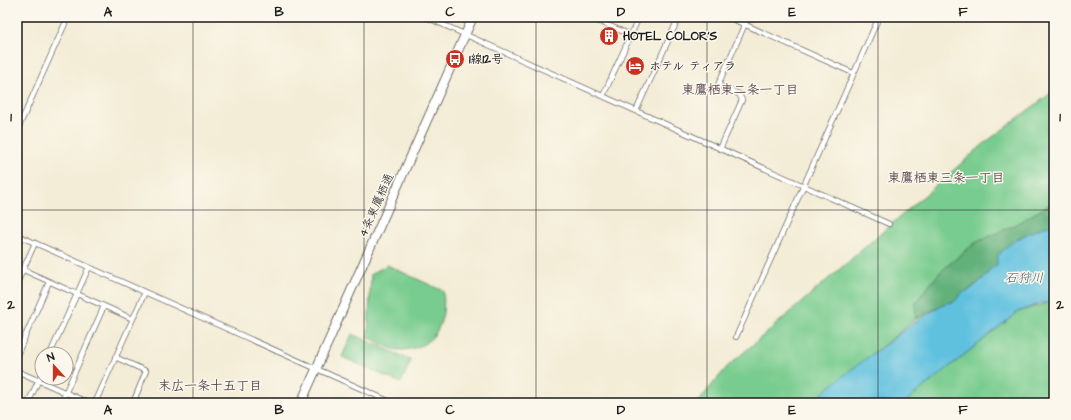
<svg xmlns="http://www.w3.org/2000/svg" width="1071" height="420" font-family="'Architects Daughter','Klee One',sans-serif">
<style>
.green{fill:#79cc8f;stroke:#4a7456}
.forest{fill:#62b07a;stroke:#3f664b}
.water{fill:#61c1df;stroke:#3e6e7e}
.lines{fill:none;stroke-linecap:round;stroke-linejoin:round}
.minor-casing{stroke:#67655d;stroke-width:6}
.trunk-casing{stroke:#67655d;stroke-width:10}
.minor{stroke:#fff;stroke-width:4.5}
.trunk{stroke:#fff;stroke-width:8}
.grid{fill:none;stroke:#1c1c1c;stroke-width:1;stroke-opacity:0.55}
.labels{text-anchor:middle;stroke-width:3;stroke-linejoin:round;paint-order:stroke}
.poi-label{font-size:12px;font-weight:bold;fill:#1c1c1c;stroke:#fbf7ec;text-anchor:start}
.street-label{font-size:12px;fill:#1c1c1c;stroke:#fbf7ec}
.neighbourhood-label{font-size:13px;font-weight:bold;fill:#5d4b52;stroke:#fbf7ec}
.water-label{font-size:13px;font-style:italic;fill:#385e6a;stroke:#fbf7ec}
.neatline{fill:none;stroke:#1c1c1c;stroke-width:1.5}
.grid-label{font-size:13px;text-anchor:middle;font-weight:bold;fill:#1c1c1c}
</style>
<rect width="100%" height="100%" fill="#fbf7ec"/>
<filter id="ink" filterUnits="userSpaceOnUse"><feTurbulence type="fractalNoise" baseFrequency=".025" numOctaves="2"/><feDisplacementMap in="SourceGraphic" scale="8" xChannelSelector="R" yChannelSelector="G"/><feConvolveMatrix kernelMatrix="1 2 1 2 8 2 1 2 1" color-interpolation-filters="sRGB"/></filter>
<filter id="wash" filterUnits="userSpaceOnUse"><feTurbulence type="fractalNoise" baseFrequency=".012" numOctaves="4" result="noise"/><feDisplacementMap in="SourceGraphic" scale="16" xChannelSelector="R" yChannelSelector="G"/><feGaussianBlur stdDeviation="0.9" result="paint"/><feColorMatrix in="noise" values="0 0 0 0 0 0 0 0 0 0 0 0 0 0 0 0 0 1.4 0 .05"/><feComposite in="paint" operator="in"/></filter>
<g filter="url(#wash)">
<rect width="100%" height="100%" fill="#f3ecd6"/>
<path class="green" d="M1054 89V202L941 271 915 303 916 319 812 403H697L727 367 986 142 1051 93Z
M387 265 443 291C446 315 440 341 414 348 408 350 399 351 393 349 384 346 376 341 368 337L371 274Z
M1054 301V403H904L1018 312Z
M17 326 25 330 17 347Z
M352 334 411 360 401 383 342 357Z"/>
<path class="forest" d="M1054 202V223L1017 239 997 265 990 269 986 276 955 301 943 305 916 319 915 303 941 271 975 243 1016 224Z"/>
<path class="water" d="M1054 223V301L1051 303H1041L1018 312 904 403H814L827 389 848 372 918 320 943 305 955 301 962 293 971 289 986 276 990 269 997 265V256C1003 252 1007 245 1016 240 1027 233 1041 228 1054 223Z"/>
</g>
<g filter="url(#ink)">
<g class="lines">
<defs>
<path id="minor" d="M426 17 889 224
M600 17 598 21 631 35
M728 17 853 73
M603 96 639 17
M636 111 679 17
M17 131 68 17
M720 149 742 100 739 94 718 85 748 17
M17 235 393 403
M17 267 133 319
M17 283 35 243
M736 337 879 17
M50 354 89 267
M17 355 49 282
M115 357 146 371 133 403
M17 371 89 403
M28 403 42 373
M61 403 104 306
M95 403 145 292"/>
<path id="trunk" d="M301 403 473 17"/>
</defs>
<use href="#minor" class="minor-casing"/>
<use href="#trunk" class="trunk-casing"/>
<use href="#minor" class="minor"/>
<use href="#trunk" class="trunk"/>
</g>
</g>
<path class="grid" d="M193 17V403M364 17V403M536 17V403M707 17V403M878 17V403M17 210H1054"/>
<defs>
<symbol id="building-disc" viewBox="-11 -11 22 22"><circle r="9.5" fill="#c8321e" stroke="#fbf7ec"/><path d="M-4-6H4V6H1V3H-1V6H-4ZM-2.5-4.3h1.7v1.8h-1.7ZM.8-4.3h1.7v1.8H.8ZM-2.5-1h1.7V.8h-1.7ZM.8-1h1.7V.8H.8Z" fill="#fff"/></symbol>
<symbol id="bus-disc" viewBox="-11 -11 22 22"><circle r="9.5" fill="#c8321e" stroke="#fbf7ec"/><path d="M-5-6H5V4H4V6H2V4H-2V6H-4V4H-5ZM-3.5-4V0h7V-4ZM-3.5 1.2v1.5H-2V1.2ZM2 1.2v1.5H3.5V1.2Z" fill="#fff"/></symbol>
<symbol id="hotel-disc" viewBox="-11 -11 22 22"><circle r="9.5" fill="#c8321e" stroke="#fbf7ec"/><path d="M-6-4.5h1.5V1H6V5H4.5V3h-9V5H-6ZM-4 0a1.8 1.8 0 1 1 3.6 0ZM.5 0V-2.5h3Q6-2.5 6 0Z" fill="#fff"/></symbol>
</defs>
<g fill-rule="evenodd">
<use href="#building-disc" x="598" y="25" width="22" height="22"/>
<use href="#bus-disc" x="444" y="48" width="22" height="22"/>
<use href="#hotel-disc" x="624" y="55" width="22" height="22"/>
</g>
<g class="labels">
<g class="poi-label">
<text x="623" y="40">HOTEL COLOR'S</text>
<text x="469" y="63">1線12号</text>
<text x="649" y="70">ホテル ティアラ</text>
</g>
<g class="street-label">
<text transform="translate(376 205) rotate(-66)" y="4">4条東鷹栖通</text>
</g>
<g class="neighbourhood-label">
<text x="740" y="94">東鷹栖東二条一丁目</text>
<text x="946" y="182">東鷹栖東三条一丁目</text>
<text x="210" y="390">末広一条十五丁目</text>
</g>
<g class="water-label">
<text x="1024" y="282">石狩川</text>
</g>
</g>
<rect width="1071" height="420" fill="none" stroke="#fbf7ec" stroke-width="44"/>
<g transform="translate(54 366) rotate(339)"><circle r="19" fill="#fbf7ec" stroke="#a29f99"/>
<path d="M0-3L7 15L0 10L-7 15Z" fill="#c8321e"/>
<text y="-6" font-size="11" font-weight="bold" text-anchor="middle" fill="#1c1c1c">N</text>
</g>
<rect x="22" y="22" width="1027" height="376" class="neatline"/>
<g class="grid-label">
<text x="108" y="16">A</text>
<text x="279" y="16">B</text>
<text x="450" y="16">C</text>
<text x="621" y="16">D</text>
<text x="792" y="16">E</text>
<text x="963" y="16">F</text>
<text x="11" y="121">1</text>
<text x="1060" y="121">1</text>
<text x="11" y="309">2</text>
<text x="1060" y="309">2</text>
<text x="108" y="414">A</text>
<text x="279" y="414">B</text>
<text x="450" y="414">C</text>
<text x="621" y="414">D</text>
<text x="792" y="414">E</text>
<text x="963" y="414">F</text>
</g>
</svg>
